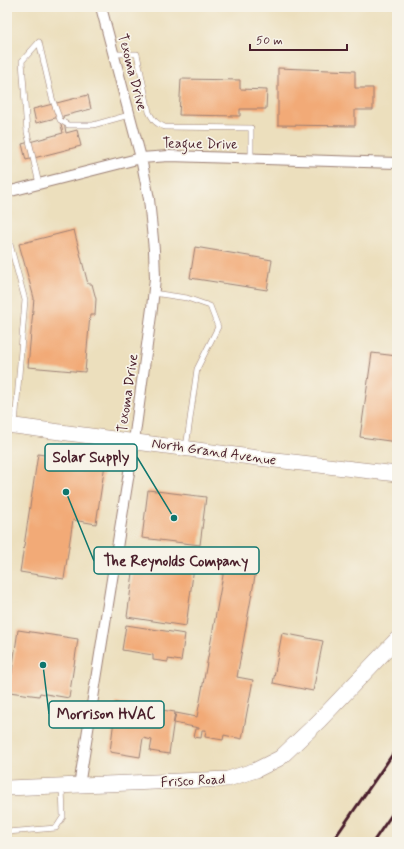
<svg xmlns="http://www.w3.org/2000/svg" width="404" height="849" font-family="Mynerve,sans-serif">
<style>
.building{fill:#f2aa77}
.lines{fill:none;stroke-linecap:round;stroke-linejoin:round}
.lane-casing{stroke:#9b7f74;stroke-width:6}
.street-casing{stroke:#9b7f74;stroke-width:12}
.secondary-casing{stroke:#9b7f74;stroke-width:16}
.lane{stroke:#fff;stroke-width:5}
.street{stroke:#fff;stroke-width:10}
.secondary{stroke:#fff;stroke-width:15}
.rail{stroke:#4a1f2b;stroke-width:3}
.labels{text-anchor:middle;stroke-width:3.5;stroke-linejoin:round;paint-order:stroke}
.street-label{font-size:14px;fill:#4a1f2b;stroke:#f7f3e8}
.leader{fill:none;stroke:#0f766e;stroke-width:1.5}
.callout-dot{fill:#0f766e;stroke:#f7f3e8;stroke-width:1.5}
.callout{fill:#f7f3e8;stroke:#0f766e;stroke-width:1.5}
.callout-label{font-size:15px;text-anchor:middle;font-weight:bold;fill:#4a1f2b}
</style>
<rect width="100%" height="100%" fill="#f7f3e8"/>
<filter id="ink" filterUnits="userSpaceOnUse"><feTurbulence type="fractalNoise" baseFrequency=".025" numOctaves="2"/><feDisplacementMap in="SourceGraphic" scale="8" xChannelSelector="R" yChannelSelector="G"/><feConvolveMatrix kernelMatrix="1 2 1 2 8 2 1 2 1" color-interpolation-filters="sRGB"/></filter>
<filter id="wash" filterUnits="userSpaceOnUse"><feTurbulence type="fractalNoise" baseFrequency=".012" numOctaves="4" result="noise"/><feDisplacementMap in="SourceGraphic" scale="16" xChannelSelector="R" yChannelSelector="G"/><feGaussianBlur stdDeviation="0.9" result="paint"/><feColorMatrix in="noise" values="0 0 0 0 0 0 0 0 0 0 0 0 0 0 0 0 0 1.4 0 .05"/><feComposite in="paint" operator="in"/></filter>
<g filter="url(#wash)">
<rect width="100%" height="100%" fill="#ecdfbd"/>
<g id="blocks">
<path class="building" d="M278 68 355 71V88H373V110H355V126L278 125Z
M181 79 240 80V89L267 90 266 109H240V116L179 115Z
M88 95 91 109 63 116 66 133 77 130 81 146 26 160 22 144 63 133 59 117 36 123 33 109Z
M74 230 88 284H92L96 299 95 315H90L85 372 28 367 34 298 19 244Z
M195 247 272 260 267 290 190 278Z
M372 353 397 356V442L360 437Z
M38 454 105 464 96 524 73 520 64 579 20 572Z
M148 490 206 497 200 545 142 538Z
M135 558 194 567 186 626 127 617Z
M226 559 257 565 237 677 253 680 242 739 224 735 223 740 205 737 206 730H202L201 738 194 737 196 729H199V728L174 723 176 713 197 717Z
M126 625 185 634 181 661 168 659V662L153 660V655L122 650Z
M18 630 78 639 69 698 40 693 39 696 9 692Z
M282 633 323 641 313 691 273 683Z
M116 703 175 712 169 754 150 751 152 740 143 738 140 757 110 752Z"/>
</g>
</g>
<g filter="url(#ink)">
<use href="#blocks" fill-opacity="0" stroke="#9b7f74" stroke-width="1"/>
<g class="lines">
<defs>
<path id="lane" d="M39 42 52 98 60 120 68 125H93L129 115
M39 42 22 61 27 132 39 184
M114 54H137L149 112C153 120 156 124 165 127L251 128V158
M7 233 25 300 15 425
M153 293 187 298 210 306 218 327 197 369 186 448
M7 832 56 828 63 817 62 786"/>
<path id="street" d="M7 192 141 158 169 156 397 163
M79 786 134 441 152 308 155 278 154 250 149 199 141 158 101 7"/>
<path id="secondary" d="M7 425 258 458 397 474
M7 788 228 779 256 770 280 758 319 721 397 639"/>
</defs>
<use href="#lane" class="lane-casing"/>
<use href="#street" class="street-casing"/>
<use href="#secondary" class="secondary-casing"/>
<use href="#lane" class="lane"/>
<use href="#street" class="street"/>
<use href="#secondary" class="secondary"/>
<path class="rail" d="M332 842 397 748
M373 842 397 807"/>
</g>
</g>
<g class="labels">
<g class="street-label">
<text transform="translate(133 72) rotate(75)" y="5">Texoma Drive</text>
<text transform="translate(200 143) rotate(1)" y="5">Teague Drive</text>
<text transform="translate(127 393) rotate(-82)" y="5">Texoma Drive</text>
<text transform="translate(214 451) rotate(8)" y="5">North Grand Avenue</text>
<text transform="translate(193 780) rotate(-3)" y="5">Frisco Road</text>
</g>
</g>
<path class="leader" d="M174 518L137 457M66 492L94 561M43 665L49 714"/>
<g class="callout-dot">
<circle cx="174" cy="518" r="4"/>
<circle cx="66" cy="492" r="4"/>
<circle cx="43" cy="665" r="4"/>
</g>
<g class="callout">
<rect x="45" y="444" width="92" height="27" rx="4"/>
<rect x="94" y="547" width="165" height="27" rx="4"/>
<rect x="49" y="701" width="115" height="27" rx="4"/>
</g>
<g class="callout-label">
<text x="91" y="462">Solar Supply</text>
<text x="176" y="566">The Reynolds Company</text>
<text x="106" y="719">Morrison HVAC</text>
</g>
<rect width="404" height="849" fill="none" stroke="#f7f3e8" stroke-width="24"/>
<path d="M250 44v6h97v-6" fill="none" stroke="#4a1f2b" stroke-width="2"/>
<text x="256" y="44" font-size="12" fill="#4a1f2b" stroke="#f7f3e8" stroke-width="3" paint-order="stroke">50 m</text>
</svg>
